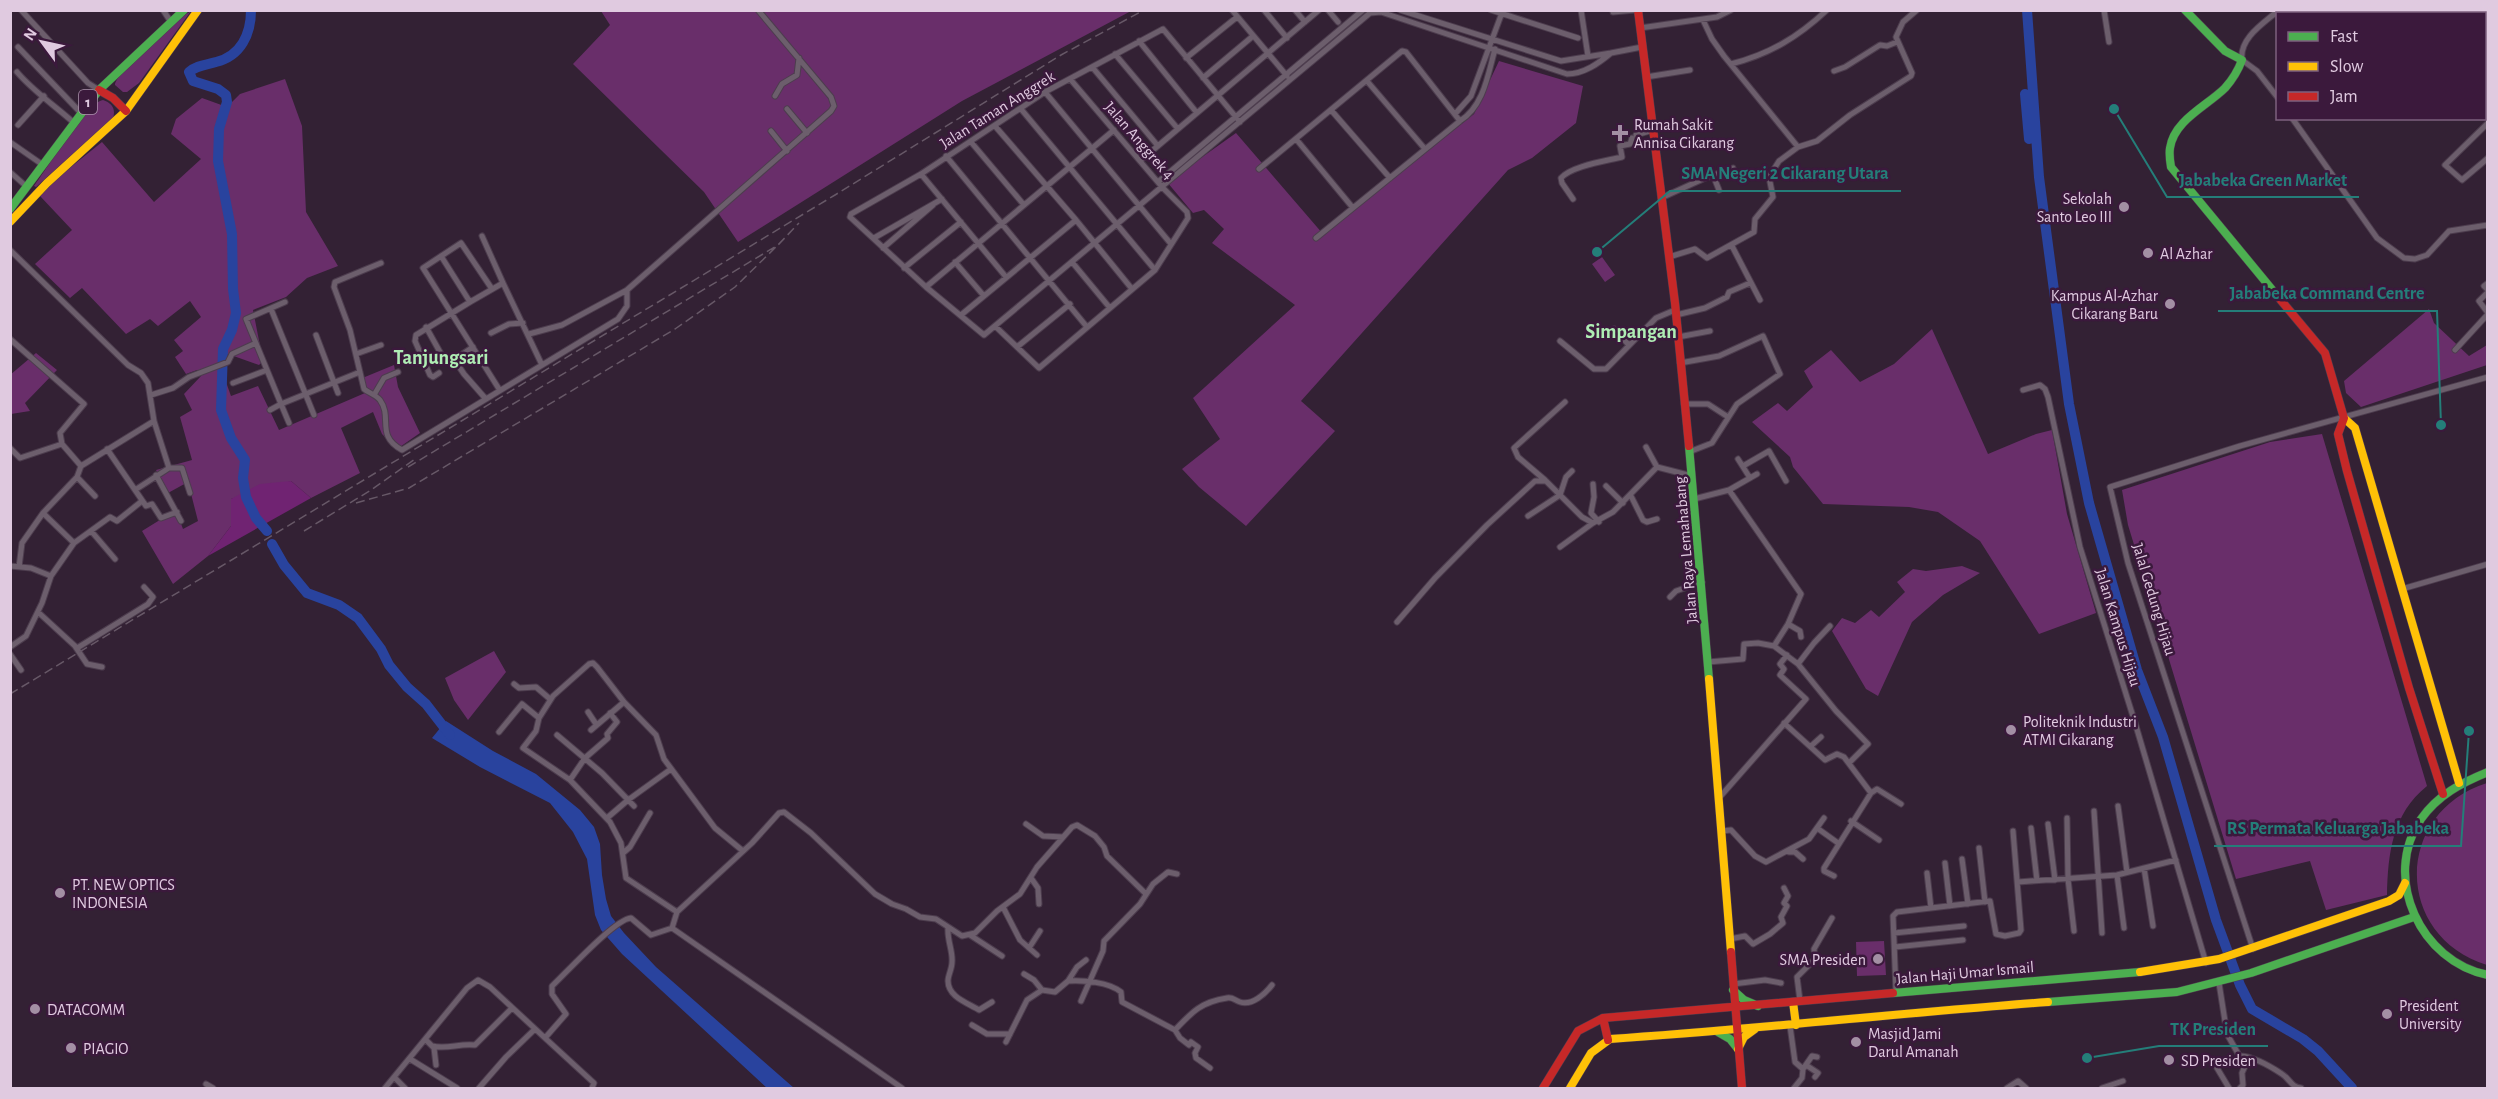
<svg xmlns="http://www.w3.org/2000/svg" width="2498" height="1099" font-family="'Alegreya Sans',sans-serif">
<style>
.green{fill:#692e6a}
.forest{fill:#702372}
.water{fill:#29439e}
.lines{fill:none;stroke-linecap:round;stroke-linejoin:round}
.river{stroke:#29439e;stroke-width:10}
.street-casing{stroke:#4d3d4e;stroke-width:7}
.fast-casing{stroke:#4d3d4e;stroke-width:9}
.slow-casing{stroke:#4d3d4e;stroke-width:9}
.jam-casing{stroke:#4d3d4e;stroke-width:9}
.street{stroke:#6c5e6c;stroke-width:5}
.fast{stroke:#4caf50;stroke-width:8}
.slow{stroke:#ffc107;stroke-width:8}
.jam{stroke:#c62828;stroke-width:8}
.rail{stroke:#675867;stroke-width:1.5;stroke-dasharray:9 4.5;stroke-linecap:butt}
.poi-dot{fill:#a38fa4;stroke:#3b193c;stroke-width:2}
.labels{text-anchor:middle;stroke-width:5;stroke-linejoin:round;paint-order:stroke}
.shield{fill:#3b193c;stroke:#ae95af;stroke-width:1.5}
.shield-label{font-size:15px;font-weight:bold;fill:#e0cae0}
.street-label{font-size:16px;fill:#e0cae0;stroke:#3b193c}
.poi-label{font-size:16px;fill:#e0cae0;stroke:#3b193c;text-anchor:start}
.quarter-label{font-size:20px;font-weight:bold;fill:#afedb4;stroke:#3b193c}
.leader{fill:none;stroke:#247e79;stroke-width:2}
.callout-dot{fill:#247e79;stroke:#3b193c;stroke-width:2}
.callout-label{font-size:18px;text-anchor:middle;font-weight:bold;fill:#247e79;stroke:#3b193c;stroke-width:5;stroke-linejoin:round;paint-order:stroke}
</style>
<rect width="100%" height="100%" fill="#332134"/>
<path class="green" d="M191 11 139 83 127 92H123L115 85C116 71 177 19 191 11Z
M601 11H1131L962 101 738 242 704 192 573 64 610 25Z
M1499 61 1583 86 1576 123 1532 158 1508 170 1301 401 1335 431 1246 526 1199 487 1182 469 1220 439 1193 398 1295 305 1212 243 1224 229 1204 210 1193 213 1167 182 1236 133 1323 234 1474 114Z
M285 79 302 126 306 212 338 266 307 278 286 297 253 310 263 361 259 365 228 354 218 360 231 396 258 386 279 430 365 393 360 379 394 365 398 387 420 433 397 449 382 434 373 412 341 428 360 473 311 498 291 481 231 499V526L208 556 173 584 142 531 176 510 183 529 198 521 188 482 168 493 156 470 192 460 180 417 192 410 184 394 201 376 197 370 186 374 175 357 183 351 174 340 201 317 190 301 158 326 150 319 126 334 82 288 70 298 35 264 72 230 40 196 56 179 102 142 154 202 201 159 171 134 176 119 202 98 227 107 240 94Z
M103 100C112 103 116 109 113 118L36 187 34 186C48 168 85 103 103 100Z
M1602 257 1615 275 1605 282 1592 264Z
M2429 309 2434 323 2469 356 2487 345V365L2361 407 2346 393 2344 381Z
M1932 329 1988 454 2036 434 2052 430 2067 514 2096 613 2039 634 1980 541 1938 512 1909 507 1823 504 1793 467 1790 457 1752 422 1778 403 1787 411 1813 387 1804 371 1831 350 1860 382 1894 364Z
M36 353 57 370 25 403 30 411 11 414 10 375Z
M2322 434 2427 786C2392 814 2388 854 2387 895L2326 910 2310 861 2236 879 2128 525 2122 490 2270 442Z
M1962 566 1980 573 1943 595 1912 622 1878 696 1866 689 1832 631 1842 618 1855 623 1871 610 1879 617 1905 592 1897 582 1913 569 1926 571Z
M494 651 506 672 468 720 454 700 445 678Z
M2487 783H2488L2487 965C2393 936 2394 812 2487 783Z
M1884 941 1886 975 1857 976 1856 942Z"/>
<path class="forest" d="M291 481 311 498 208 556 231 526V499L260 484Z"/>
<path class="water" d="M446 721 493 751 536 774 580 810 594 827 600 844 602 875 606 899 611 916 624 933 656 967 794 1088H767L622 954 601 930 595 915 587 859 573 832 550 803 480 767 432 738Z"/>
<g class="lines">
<path class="river" d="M251 10C251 34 241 56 216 62 206 65 197 65 189 72L193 81 218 89 226 95 227 102 219 129 218 161 232 234 233 289 236 313 232 330 223 349 221 410 231 438 245 460 243 478 246 497 256 518 267 531
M2027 10 2039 177 2069 404 2089 503 2137 670 2163 737 2216 920 2240 985 2252 1009 2303 1039 2318 1051 2352 1088
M2025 94 2029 139
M272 544 284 565 307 593 339 605 358 618 381 649 389 665 407 687 426 704 450 735"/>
<defs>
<path id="street" d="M21 10 88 83 99 90
M163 10 171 22
M1232 10 1287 76
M1264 10 1287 38
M1295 10 1305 22
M1328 10 1338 22
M1491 10 1578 38
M1581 10 1588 56
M2104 10 2109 42
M2370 10 2373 14
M2419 10 2422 14
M1613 12 1635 10
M2433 14 2436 10
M1703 20 1712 39 1724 56 1798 147
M1640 28 1717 17 1731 10
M1139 41 1197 113
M18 47 80 112
M1611 53 1642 47
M1115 54 1178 129
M1186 58 1237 17
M1731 64C1770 54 1798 37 1827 10
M1093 68 1158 146
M1834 71 1845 67 1880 45 1887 46 1897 42
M17 72C33 91 54 105 73 122
M2484 76 2488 79
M1646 77 1690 70
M1203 78 1253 36
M1367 81 1425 149
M1045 92 1171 244
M775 96 782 84 797 75 799 58
M2278 98 2257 71 2242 60C2239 38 2264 23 2279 10
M787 109 807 133
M1021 109 1155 270
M1331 110 1390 178
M1455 114 1471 96 1503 10
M2292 118 2377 238 2404 258 2415 259 2427 255 2449 231 2488 225
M1460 121C1484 106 1488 74 1495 49
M1240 122 1163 29 1045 92 921 174 851 214 850 217 926 287 984 335 1370 13 1381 12 1567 74C1584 74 1599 63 1611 53L1561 61 1400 10
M2488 123 2445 165 2462 180 2488 158
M18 125 44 96
M995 126 1076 220 1132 289
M771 131 787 151
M1636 135 1653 130
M1296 139 1353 208
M10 142 43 165
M971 142 1024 205
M946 156 1087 327
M1140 161 1319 10
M1259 169 1402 51 1406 52 1460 121 1316 238
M10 172 27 187
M921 174 1006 277
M1713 175 1719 190
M1158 182 1363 10
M1661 198 1703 179 1733 168
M1573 199 1562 183 1561 178C1571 166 1606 161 1622 157L1620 146 1630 144 1632 138
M482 236 503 283
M874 238 942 199
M1732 246 1760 300
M883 248 933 205
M10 250 128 365 141 373 148 383 154 421 169 468 135 490
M1669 257 1695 249 1707 258 1754 232 1755 219 1773 197 1769 177 1779 161 1798 147 1817 141 1850 115 1911 76 1912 73 1896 37 1903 22 1917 10
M955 262 984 296
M1072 262 1110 308
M381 263 335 282 334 287 350 330 364 389C369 393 376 395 380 400 393 418 375 435 402 450L618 319 627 306V290L831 111 834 106 831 97 758 10
M904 268 961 222
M2488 283 2484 286 2488 290
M926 287 1114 130
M492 289 461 243 423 268 499 389
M2488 292 2479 301 2488 313
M470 302 503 283 542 365
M271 309 314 415
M961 315 1076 220
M1676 315 1705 308 1727 297 1729 292 1750 283
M995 326 1039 368 1155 270 1188 218 1187 212 1162 187 1071 80
M426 327 445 361
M1614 329 1628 344
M491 333 509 324 523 323
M529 334 562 325 627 290
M316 335 338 393
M1678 337 1710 331
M10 339 84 404 60 433 62 444 81 466 77 477 43 513 22 543 19 567
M1560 341 1594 369H1606L1656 318 1675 310
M473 347 461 355 458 365 464 374 485 398
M1017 347 1070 304
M2455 350 2488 314
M356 354 381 345
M1680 363 1719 356 1763 336 1780 374 1737 404 1712 443 1689 452
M267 370 246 319 285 302
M439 373 433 377 430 375 415 341 416 335 470 302 441 256
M233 383 267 370 281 404 360 372
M2023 390 2040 385 2045 389 2048 397 2080 547 2136 726 2206 963
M151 395 173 388 189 377 228 362 232 354 256 343
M374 395 384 378 398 372
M1684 404H1708L1728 417
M270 410 281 404 289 423
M1646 447 1657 467
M10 448 20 458 62 444
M107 449 146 506 152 504 161 518 177 512
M1738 459 1750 478
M81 466 154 421
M1743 466 1769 451 1786 481
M169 468H182L190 493
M156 475 181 521
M77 477 95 496
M1545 480 1518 457 1514 448 1565 402
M1593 484 1594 497 1591 513 1599 522
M1606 486 1623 503
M1729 490 1801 594 1788 624 1774 646 1798 664 1836 711 1868 744 1849 763
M1631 496 1643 520 1647 522 1657 519
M1694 499 1729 490 1757 474
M43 513 74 543
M1528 516 1560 495 1566 477 1572 471
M92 532 115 559
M1560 547 1593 523
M10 566 31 568 51 576
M2402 589 2488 564
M1670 597 1676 591 1702 582
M38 612 75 646 87 664 102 667
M1397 622 1435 578 1487 525 1535 481H1546L1582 517 1593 523 1613 512 1657 467 1692 476
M1788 624 1800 631 1801 637
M10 647 26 636 42 603 51 576 74 543 110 517 117 521 142 501
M77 648 148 604 153 597 144 587
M10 654 21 670
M1708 662 1743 659 1744 644 1758 643 1774 646
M1798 664 1814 643 1830 626
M514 684 519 688 536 687 550 699
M588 712 596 724
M1784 723 1825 760 1837 754 1844 757 1871 793
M591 730 624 702
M499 732 522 704 539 718
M557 735 602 773 634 806
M1811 746 1821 737
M570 780 585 758 608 738 607 734 617 722 610 713
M1719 798 1806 699 1780 675 1784 669 1780 664 1787 655
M2118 806 2127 872
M2094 811 2102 933
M607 818 628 800 671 769
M2067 818 2068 879 2074 931
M1851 821 1879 840
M1026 824 1043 836 1063 837
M2048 824 2055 880
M1817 828 1838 843
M2031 828 2037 881
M1722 831 1731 830 1755 856 1766 862 1809 839 1824 818
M1979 848 1985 902
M1789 852H1795L1803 859
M623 853 630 847 650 813
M1962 859 1968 904
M1945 863 1950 906
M2144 868 2153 926
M1927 873 1931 908
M2117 875 2124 928
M1834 876 1824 871V868L1871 793 1877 789 1901 804
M1031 878 1038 888 1039 904
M2018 882 2117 875 2176 860
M1003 907 1020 940 1037 955
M677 912 626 878 621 843 610 822 570 780 523 748 536 731 539 718 553 696 589 664 593 663 597 667 624 702 656 735 664 759 715 828 743 851
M672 928 902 1088
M948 928C947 940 953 951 952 962 952 969 948 975 948 981 948 997 968 1003 979 1010L992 1002
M1894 933 1964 926
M970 935 1002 956
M1730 939 1745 936 1753 944 1770 934 1783 923 1781 917 1787 906 1784 903 1788 896 1784 888
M1895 947 1963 940
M1029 948 1040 931
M2253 949 2128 563 2110 487 2240 446 2488 377
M1024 974 1034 980 1042 990
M1068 981 1077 967 1086 960
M2219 983 2227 1034 2245 1066 2242 1073 2243 1085 2240 1088
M1733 984 1765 980 1781 983
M1896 992 1893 916 1897 912 1990 901 1996 934 2005 936 2019 933 2021 930 2013 831
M1081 1001 1103 951 1104 941 1140 904 1153 884 1168 872 1177 874
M1800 1001 1797 977 1815 959 1814 949 1832 918
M972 1025 987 1034H1010
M1790 1026 1795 1062 1803 1069 1802 1078 1794 1088
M1175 1030 1180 1038 1189 1045 1191 1042 1198 1047 1195 1053 1196 1058 1210 1068
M426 1040 434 1048 436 1065
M1006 1042 1027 1000 1042 990 1055 992 1068 981C1083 980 1109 982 1121 992L1122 1002 1175 1030C1192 1012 1201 1002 1227 998 1233 997 1234 1000 1240 1002 1252 1006 1265 994 1272 985
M432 1046C447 1050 459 1043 475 1045L512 1008
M2241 1056C2255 1057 2270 1066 2282 1074 2290 1079 2291 1087 2301 1088
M410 1059 457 1088
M1806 1065 1818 1073 1815 1077
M2217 1068 2229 1088
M1803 1069 1812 1056 1817 1057
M395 1078 405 1088
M206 1084 213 1088
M385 1088 467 988 478 980 490 987 545 1038
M479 1088 506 1057 535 1029
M592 1088 594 1083 545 1038 566 1014 552 994V986C566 973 615 919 631 918L651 935 672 928 677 912 752 843 779 813 784 812 811 833 875 894 892 904 906 909 920 917 936 919 962 936 975 933 997 911 1020 894 1037 867 1072 827 1077 825 1095 836 1104 847 1107 856 1146 894
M2007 1088 2018 1081 2026 1088
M2102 1088 2123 1081"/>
<path id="fast" d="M2185 10 2225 51 2242 60C2238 71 2233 79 2225 88 2207 106 2174 120 2170 148 2169 154 2170 161 2171 167L2279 298
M10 209 99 90 184 10
M1689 446 1709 679
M2488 772C2461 783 2438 795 2421 819 2381 878 2421 962 2488 975
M1733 990 1744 1000 1758 1006
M1893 993 2140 972
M2048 1002 2177 992 2251 973 2414 917
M1718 1032 1730 1039 1738 1049"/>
<path id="slow" d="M10 222 47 183 126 111 198 10
M2344 418 2355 428 2459 783
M1709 679 1731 952
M2140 972 2219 959 2389 901 2399 895 2405 883
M1793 1002 1796 1025
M1738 1049 1744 1037 1755 1029
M1570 1088 1591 1053 1610 1039C1756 1029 1902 1013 2048 1002"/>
<path id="jam" d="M1638 10 1675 303 1689 446
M99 90 113 98 126 111
M2279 298 2325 353 2344 418 2338 434 2347 471 2409 688 2443 794
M1731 952 1742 1088
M1603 1018 1608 1040
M1543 1088 1578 1031 1603 1018 1893 993"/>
</defs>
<use href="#street" class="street-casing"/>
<use href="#fast" class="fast-casing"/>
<use href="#slow" class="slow-casing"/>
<use href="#jam" class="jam-casing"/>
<use href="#street" class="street"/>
<use href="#fast" class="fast"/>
<use href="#slow" class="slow"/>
<use href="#jam" class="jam"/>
<path class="rail" d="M408 467 778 245 799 223
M356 503 409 488 675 329 735 287 778 245
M304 531 371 490 415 459
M10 694 835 195 1061 55 1144 10"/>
</g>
<g class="poi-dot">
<path d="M1617 124h6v6h6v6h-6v6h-6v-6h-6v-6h6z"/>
<circle cx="2124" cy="207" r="6"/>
<circle cx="2148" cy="253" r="6"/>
<circle cx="2170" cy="304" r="6"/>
<circle cx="2011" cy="730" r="6"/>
<circle cx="60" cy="893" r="6"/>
<circle cx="1878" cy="959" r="6"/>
<circle cx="35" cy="1009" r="6"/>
<circle cx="2387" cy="1014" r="6"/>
<circle cx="1856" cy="1042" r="6"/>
<circle cx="71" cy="1048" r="6"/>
<circle cx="2169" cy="1060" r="6"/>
</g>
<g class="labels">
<rect class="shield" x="79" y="90" width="18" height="24" rx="4.5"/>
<g class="shield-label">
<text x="88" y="107">1</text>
</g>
<g class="street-label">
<text transform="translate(997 109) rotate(-32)" y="6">Jalan Taman Anggrek</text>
<text transform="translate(1140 140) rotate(49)" y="6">Jalan Anggrek 4</text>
<text transform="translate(1685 550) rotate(-95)" y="6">Jalan Raya Lemahabang</text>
<text transform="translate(2155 599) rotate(73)" y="6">Jalal Gedung Hijau</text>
<text transform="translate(2119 627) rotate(73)" y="6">Jalan Kampus Hijau</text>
<text transform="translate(1965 972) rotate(-5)" y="6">Jalan Haji Umar Ismail</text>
</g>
<g class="poi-label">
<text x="1634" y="130">Rumah Sakit<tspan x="1634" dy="18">Annisa Cikarang</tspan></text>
<text x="2112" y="204" text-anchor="end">Sekolah<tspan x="2112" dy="18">Santo Leo III</tspan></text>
<text x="2160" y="259">Al Azhar</text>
<text x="2158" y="301" text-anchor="end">Kampus Al-Azhar<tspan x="2158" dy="18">Cikarang Baru</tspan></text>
<text x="2023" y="727">Politeknik Industri<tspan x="2023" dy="18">ATMI Cikarang</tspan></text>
<text x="72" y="890">PT. NEW OPTICS<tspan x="72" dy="18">INDONESIA</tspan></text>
<text x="1866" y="965" text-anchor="end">SMA Presiden</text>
<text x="2399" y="1011">President<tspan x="2399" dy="18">University</tspan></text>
<text x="47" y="1015">DATACOMM</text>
<text x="1868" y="1039">Masjid Jami<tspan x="1868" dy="18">Darul Amanah</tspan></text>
<text x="83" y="1054">PIAGIO</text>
<text x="2181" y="1066">SD Presiden</text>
</g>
<g class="quarter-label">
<text x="1631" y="338">Simpangan</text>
<text x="441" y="364">Tanjungsari</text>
</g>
</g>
<path class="leader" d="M1597 252L1670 191H1901M2114 109L2167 197H2359M2441 425L2437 311H2218M2469 731L2461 846H2214M2087 1058L2159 1046H2268"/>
<g class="callout-dot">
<circle cx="1597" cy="252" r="6"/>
<circle cx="2114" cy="109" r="6"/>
<circle cx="2441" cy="425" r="6"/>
<circle cx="2469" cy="731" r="6"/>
<circle cx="2087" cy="1058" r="6"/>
</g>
<g class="callout-label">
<text x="1785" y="179">SMA Negeri 2 Cikarang Utara</text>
<text x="2263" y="186">Jababeka Green Market</text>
<text x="2327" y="299">Jababeka Command Centre</text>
<text x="2338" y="834">RS Permata Keluarga Jababeka</text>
<text x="2213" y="1035">TK Presiden</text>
</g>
<rect width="2498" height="1099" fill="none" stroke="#e0cae0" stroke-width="24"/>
<rect x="2276" y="12" width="210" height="108" fill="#3b193c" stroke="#7d607e" stroke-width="1.5"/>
<rect x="2288" y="32" width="30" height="9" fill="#4caf50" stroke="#7d607e" stroke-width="1.5"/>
<text x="2330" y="42" font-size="18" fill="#e0cae0">Fast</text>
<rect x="2288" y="62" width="30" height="9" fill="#ffc107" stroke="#7d607e" stroke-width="1.5"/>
<text x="2330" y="72" font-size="18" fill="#e0cae0">Slow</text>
<rect x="2288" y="92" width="30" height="9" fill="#c62828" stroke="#7d607e" stroke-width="1.5"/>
<text x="2330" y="102" font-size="18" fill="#e0cae0">Jam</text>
<g transform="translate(42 42) rotate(303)" stroke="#3b193c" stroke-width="4.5" paint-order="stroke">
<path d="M0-4.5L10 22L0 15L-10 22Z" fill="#e0cae0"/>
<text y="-9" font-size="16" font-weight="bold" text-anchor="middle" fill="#e0cae0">N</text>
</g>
</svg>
